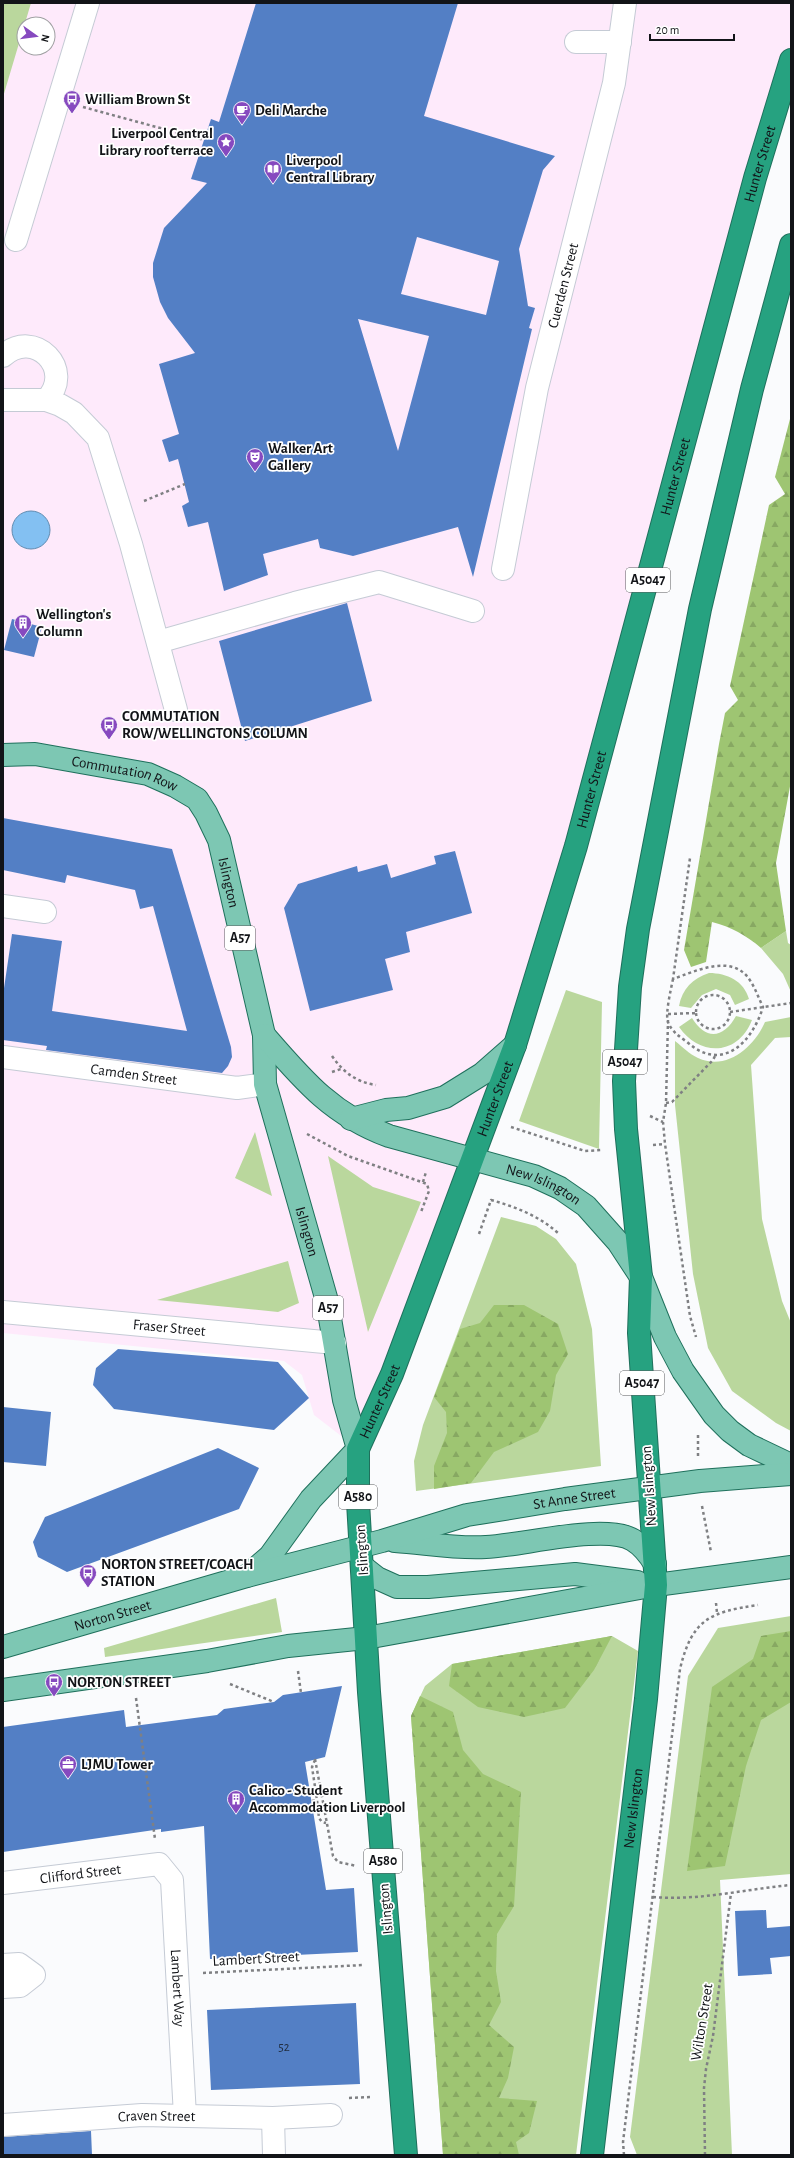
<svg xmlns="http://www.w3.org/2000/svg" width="794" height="2158" font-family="'Alegreya Sans',sans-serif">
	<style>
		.commercial { fill: #feeafb; fill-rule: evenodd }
		.green { fill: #bad79d }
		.forest { fill: url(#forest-firs) }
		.water { fill: #83c0f2; stroke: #618cb1 }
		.building { fill: #537fc5; fill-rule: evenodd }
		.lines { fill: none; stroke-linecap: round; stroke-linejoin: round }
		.minor-casing { stroke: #c5cbd5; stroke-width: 24 }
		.major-casing { stroke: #1f705c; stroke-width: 24 }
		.highway-casing { stroke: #1f705c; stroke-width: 24 }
		.path { stroke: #7f8083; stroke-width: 2.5; stroke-dasharray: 3 3; stroke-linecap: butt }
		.minor { stroke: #fff; stroke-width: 22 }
		.major { stroke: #7dc7b3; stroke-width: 22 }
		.highway { stroke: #26a280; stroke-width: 22 }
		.labels { text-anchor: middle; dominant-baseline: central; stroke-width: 3.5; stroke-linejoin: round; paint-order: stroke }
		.number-label { font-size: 13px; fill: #222f43 }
		.shield { fill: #fff; stroke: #595a5d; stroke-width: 1 }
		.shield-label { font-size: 14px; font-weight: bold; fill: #121418 }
		.poi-label { font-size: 15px; font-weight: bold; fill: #121418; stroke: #fff; text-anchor: start }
		.street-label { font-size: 15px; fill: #121418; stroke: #fff }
	</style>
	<defs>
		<pattern id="forest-firs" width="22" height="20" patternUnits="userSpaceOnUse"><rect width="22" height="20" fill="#9ec572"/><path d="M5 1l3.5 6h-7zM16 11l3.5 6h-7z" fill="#87a862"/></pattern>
	</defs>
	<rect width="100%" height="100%" fill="#fafbfd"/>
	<path class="commercial" d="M3 3H791V90L515 1045 358 1449 314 1415 302 1375 284 1361 3 1333ZM24 24H48V48H24Z"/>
	<path class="green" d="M3 3H31L3 97Z
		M786 931 788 943 791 945V992L783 974 761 948Z
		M709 973C727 973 744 981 749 999L735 1005 730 995 716 989 702 995 691 1008 679 1006C682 989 693 978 709 973Z
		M566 990 602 1002 599 1149 519 1121Z
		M736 1016 752 1020C738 1056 700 1057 679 1027L692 1018C706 1041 724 1038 736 1016Z
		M791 1017V1037L775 1038 751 1065 762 1219 782 1301 791 1323V1431L776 1423 732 1391 708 1348 693 1274 675 1105V1041C683 1047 689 1054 698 1058 727 1071 754 1047 765 1022Z
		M255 1132 272 1196 235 1178Z
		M328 1156 373 1187 421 1202 368 1332Z
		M501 1217 536 1226 556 1239 576 1264 592 1329 601 1466 416 1491 414 1461 423 1425Z
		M288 1261 299 1303 278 1312 157 1300Z
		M276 1598 282 1632 105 1657 104 1648Z
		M791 1616V1874L720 1880 732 2155H637L630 2137 688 1676 718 1628Z
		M612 1636 638 1651 576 2155H443L411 1716 425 1686 452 1664Z"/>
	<path class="forest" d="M791 415V781L776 863 786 931 761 948C746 935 731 927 712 922L706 962 691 967 684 950 719 744 725 713 738 700 730 686 769 505 785 494 775 477Z
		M494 1305H524L558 1324 568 1354 556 1375 550 1411 538 1432 494 1452 471 1483 434 1489V1466L447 1433 446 1412 434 1397 460 1329 480 1323Z
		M791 1631V1702L761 1720 746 1766 725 1866 687 1871 712 1687 753 1659 761 1636Z
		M612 1636 594 1670 565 1708 524 1717 478 1707 449 1686 452 1664Z
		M420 1696 453 1712 463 1750 483 1774 521 1792 514 1906 497 1934 496 1971 501 2002 489 2025 514 2047 508 2078 499 2098 537 2101 529 2133 516 2142 519 2155H443L411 1716Z"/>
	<path class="water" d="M12 530a19 19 0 1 1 38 0a19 19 0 1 1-38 0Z"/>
	<path class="building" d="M256 3H458L424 116 555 156 543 170 519 249 528 306 535 308 529 328 532 329 473 577 458 527 353 556 320 548 318 539 263 554 268 575 224 591 208 522 188 527 182 506 189 502 178 459 169 462 162 440 179 434 159 364 195 353 168 318 160 302 153 277V263L164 228 207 183 191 179 211 119 219 122ZM417 237 499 261 486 315 401 294ZM358 319 429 336 398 451Z
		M347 603 372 701 245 741 219 641Z
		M12 619 42 627 34 657 4 650Z
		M3 818 172 849 231 1047 232 1057 228 1066 222 1073 46 1050 47 1046 3 1040V995L12 934 62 941 52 1011 187 1031 153 906 140 909 135 890 67 875 65 883 3 870Z
		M455 851 472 913 406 932 410 952 385 959 393 990 310 1011 284 908 298 884 357 866 358 872 387 864 391 878 436 864 434 856Z
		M118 1349 278 1362 309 1398 274 1430 114 1409 93 1385 96 1368Z
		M3 1407 51 1412 46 1466 3 1462Z
		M218 1448 259 1468 239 1509 67 1572 38 1557 33 1542 45 1517Z
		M342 1686 325 1757 305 1762 326 1890 354 1888 358 1952 210 1959 204 1826 161 1832V1829L3 1852V1727L124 1710 126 1727 217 1715 224 1709 274 1702 283 1695Z
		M766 1910 767 1928 791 1926V1956L770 1958 772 1974 738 1976 735 1911Z
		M356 2003 360 2084 211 2090 207 2010Z
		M91 2131 92 2155H3V2137Z"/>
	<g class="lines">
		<g class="minor-casing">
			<g id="minor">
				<path d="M576 42H620"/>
				<path d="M16 240 88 3"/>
				<path d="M3 356C34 327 76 370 46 400"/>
				<path d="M3 400H46L60 405 74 413 98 438 131 544 176 710"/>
				<path id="s1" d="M503 569 537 388 614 83 625 3"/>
				<path d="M158 642 295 603 379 582 473 611"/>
				<path d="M3 906 45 912"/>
				<path id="s2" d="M3 1057 237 1088 265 1084"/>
				<path id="s3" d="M3 1312 335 1343"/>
				<path id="s4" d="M3 1883 159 1864 172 1880 185 2116"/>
				<path d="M3 1965 19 1964 34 1975 20 1986 3 1987"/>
				<path d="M273 2118 274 2155"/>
				<path id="s5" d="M3 2125 142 2115 273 2118 331 2115"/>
			</g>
		</g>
		<g class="major-casing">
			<g id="major">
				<path id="s6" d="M3 755 35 754 148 774 175 786 197 799 206 813 219 840 264 1035 265 1084 327 1301 344 1400 358 1449 311 1499 270 1556 247 1576"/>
				<path id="s7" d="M264 1035C303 1080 332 1115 389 1136L534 1176 560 1188 586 1206 618 1242 641 1277 665 1337 683 1371 714 1415 730 1431 749 1445 791 1465"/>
				<path d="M351 1119 386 1110 408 1108 445 1097 482 1074 515 1045"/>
				<path d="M395 1541C425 1543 456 1549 486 1547 520 1546 605 1523 633 1540 643 1546 649 1554 655 1564"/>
				<path d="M363 1567 377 1578 397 1587H428L575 1574 637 1582"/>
				<path id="s8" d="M3 1647 247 1576 382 1541 467 1515 565 1499 700 1481 791 1474"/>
				<path d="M3 1690 207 1661 288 1646 366 1638 656 1585 791 1567"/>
			</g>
		</g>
		<g class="highway-casing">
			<g id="highway">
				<path id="s9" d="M406 2155 369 1692 358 1502V1449L392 1374 515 1045 576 846 755 178 791 60"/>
				<path id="s10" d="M592 2155 646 1699 656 1585 639 1333 641 1277 626 1129 624 1081 630 987 638 929 700 609 752 389 791 245"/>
			</g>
		</g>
		<path class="path" d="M83 107 204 140
			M144 501 185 484
			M673 979C671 989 665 1014 668 1022 672 1032 679 1036 687 1042 722 1073 752 1043 763 1007 759 999 756 990 751 982 734 952 696 971 673 979L690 858
			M696 1012a17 17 0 1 1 34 0a17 17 0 1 1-34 0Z
			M730 1012 791 1003
			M668 1014 696 1013
			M668 1020 666 1103 663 1122 665 1144 690 1316 696 1337
			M332 1056C343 1072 356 1082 376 1085
			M332 1072 341 1069
			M666 1103 672 1102 713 1060 715 1056
			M650 1116 663 1122
			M511 1127 585 1151 602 1150
			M307 1134 348 1156 427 1184 429 1191 421 1212
			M653 1145 665 1144
			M423 1182 426 1172
			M479 1234 491 1200C516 1207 539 1216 558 1233
			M698 1456V1435
			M702 1506 711 1552
			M716 1603 717 1613
			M298 1671 301 1693
			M230 1684 274 1702
			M136 1698 155 1839
			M315 1759 333 1856 338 1862 357 1866
			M315 1760 312 1767 317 1800
			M312 1801 317 1800 319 1818 322 1822 326 1823
			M653 1897C699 1901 746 1889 791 1885
			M203 1973 364 1965
			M349 2098 371 2097
			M624 2155 623 2142 680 1669C692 1619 710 1612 758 1605
			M705 2155 704 2088 706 2069 713 2036 731 1893"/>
		<use href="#minor" class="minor"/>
		<use href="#major" class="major"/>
		<use href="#highway" class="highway"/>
	</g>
	<defs>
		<g id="bus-pin" transform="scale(0.9)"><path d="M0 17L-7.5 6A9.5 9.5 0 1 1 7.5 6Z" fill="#8649bf" stroke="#fff"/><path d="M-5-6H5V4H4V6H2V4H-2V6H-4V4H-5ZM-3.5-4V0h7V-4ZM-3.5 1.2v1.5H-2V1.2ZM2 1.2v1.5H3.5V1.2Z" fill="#fff"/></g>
		<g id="cafe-pin" transform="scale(0.9)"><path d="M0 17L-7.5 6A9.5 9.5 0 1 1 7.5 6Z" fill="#8649bf" stroke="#fff"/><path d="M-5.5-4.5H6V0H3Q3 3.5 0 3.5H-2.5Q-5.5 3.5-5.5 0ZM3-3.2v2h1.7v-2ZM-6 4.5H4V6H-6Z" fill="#fff"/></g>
		<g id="sight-pin" transform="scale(0.9)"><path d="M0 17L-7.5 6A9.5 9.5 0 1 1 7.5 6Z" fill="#8649bf" stroke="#fff"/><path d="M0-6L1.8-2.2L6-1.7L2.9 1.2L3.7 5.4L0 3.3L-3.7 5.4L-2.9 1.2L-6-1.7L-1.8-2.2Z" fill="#fff"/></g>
		<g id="library-pin" transform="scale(0.9)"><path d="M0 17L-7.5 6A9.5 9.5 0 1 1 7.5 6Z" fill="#8649bf" stroke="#fff"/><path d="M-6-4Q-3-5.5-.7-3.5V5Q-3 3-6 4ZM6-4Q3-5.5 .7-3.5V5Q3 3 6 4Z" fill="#fff"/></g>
		<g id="theatre-pin" transform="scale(0.9)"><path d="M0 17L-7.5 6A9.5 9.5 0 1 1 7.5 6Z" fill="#8649bf" stroke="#fff"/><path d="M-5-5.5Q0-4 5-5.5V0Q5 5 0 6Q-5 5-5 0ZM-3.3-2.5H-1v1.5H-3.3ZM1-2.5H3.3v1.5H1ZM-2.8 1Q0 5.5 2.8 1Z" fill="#fff"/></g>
		<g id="building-pin" transform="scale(0.9)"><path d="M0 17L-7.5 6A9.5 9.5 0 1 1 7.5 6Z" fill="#8649bf" stroke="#fff"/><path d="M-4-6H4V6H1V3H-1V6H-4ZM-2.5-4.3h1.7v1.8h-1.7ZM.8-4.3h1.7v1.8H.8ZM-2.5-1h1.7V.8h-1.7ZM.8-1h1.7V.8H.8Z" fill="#fff"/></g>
		<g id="office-pin" transform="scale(0.9)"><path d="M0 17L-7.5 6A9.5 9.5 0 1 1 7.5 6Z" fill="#8649bf" stroke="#fff"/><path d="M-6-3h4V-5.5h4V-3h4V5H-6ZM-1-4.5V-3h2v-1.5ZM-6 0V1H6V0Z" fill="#fff"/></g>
	</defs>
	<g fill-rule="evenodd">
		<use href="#bus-pin" x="72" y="99"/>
		<use href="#cafe-pin" x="242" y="110"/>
		<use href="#sight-pin" x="226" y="142"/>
		<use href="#library-pin" x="273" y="169"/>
		<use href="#theatre-pin" x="255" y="457"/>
		<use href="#building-pin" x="23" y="623"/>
		<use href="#bus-pin" x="109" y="725"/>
		<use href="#bus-pin" x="88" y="1573"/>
		<use href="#bus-pin" x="54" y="1682"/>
		<use href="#office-pin" x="68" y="1764"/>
		<use href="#building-pin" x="236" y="1799"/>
	</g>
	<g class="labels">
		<g class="number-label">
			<text x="284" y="2047">52</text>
		</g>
		<g class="shield">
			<rect x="626" y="568" width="44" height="24" rx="3"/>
			<rect x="225" y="926" width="30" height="24" rx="3"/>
			<rect x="603" y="1050" width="44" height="24" rx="3"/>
			<rect x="313" y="1296" width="30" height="24" rx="3"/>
			<rect x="620" y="1371" width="44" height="24" rx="3"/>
			<rect x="339" y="1485" width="38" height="24" rx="3"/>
			<rect x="364" y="1849" width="38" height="24" rx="3"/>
		</g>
		<g class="shield-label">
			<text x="648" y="580">A5047</text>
			<text x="240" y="938">A57</text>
			<text x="625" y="1062">A5047</text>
			<text x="328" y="1308">A57</text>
			<text x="642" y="1383">A5047</text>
			<text x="358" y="1497">A580</text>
			<text x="383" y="1861">A580</text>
		</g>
		<g class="poi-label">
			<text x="85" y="99">William Brown St</text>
			<text x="255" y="110">Deli Marche</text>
			<text x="213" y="133" text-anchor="end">Liverpool Central<tspan x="213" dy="17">Library roof terrace</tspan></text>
			<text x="286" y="160">Liverpool<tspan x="286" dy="17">Central Library</tspan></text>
			<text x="268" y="448">Walker Art<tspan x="268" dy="17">Gallery</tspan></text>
			<text x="36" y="614">Wellington's<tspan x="36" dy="17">Column</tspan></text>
			<text x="122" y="716">COMMUTATION<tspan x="122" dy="17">ROW/WELLINGTONS COLUMN</tspan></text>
			<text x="101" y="1564">NORTON STREET/COACH<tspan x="101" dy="17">STATION</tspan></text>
			<text x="67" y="1682">NORTON STREET</text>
			<text x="81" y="1764">LJMU Tower</text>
			<text x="249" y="1790">Calico - Student<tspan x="249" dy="17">Accommodation Liverpool</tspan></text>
		</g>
		<g class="street-label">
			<text stroke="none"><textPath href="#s9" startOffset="2056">Hunter Street</textPath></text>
			<text stroke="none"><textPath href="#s1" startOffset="290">Cuerden Street</textPath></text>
			<text stroke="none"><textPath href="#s9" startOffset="1732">Hunter Street</textPath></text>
			<text stroke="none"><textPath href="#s6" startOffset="124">Commutation Row</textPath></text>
			<text stroke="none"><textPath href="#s9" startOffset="1408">Hunter Street</textPath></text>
			<text stroke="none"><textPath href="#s6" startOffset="292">Islington</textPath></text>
			<text stroke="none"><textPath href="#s2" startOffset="132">Camden Street</textPath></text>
			<text stroke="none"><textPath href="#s9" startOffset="1084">Hunter Street</textPath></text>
			<text stroke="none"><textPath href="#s7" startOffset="325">New Islington</textPath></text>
			<text stroke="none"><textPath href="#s6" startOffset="651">Islington</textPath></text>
			<text stroke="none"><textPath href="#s3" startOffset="167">Fraser Street</textPath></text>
			<text stroke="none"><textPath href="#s9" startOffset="760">Hunter Street</textPath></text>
			<text transform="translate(649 1486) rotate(-94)">New Islington</text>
			<text stroke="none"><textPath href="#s8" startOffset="591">St Anne Street</textPath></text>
			<text transform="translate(362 1550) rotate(-94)">Islington</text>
			<text stroke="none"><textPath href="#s8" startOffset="114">Norton Street</textPath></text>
			<text stroke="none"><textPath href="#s10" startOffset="349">New Islington</textPath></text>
			<text stroke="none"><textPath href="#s4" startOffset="78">Clifford Street</textPath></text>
			<text transform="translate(386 1909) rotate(-95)">Islington</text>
			<text transform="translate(256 1959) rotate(-3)">Lambert Street</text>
			<text stroke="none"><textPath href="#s4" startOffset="286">Lambert Way</textPath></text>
			<text transform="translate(702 2022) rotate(-81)">Wilton Street</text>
			<text stroke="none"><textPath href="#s5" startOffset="154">Craven Street</textPath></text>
		</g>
	</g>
	<rect width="794" height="2158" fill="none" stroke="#121418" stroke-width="8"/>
	<g transform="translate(36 36) rotate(104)"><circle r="19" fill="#ffffff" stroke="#a0a1a3"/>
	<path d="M0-3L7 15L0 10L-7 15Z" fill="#8649bf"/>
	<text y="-6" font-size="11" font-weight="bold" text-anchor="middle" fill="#121418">N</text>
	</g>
	<path d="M650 34v6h84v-6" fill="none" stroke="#121418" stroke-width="2"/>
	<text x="656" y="34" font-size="12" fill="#121418" stroke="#ffffff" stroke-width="3" paint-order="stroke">20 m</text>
</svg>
